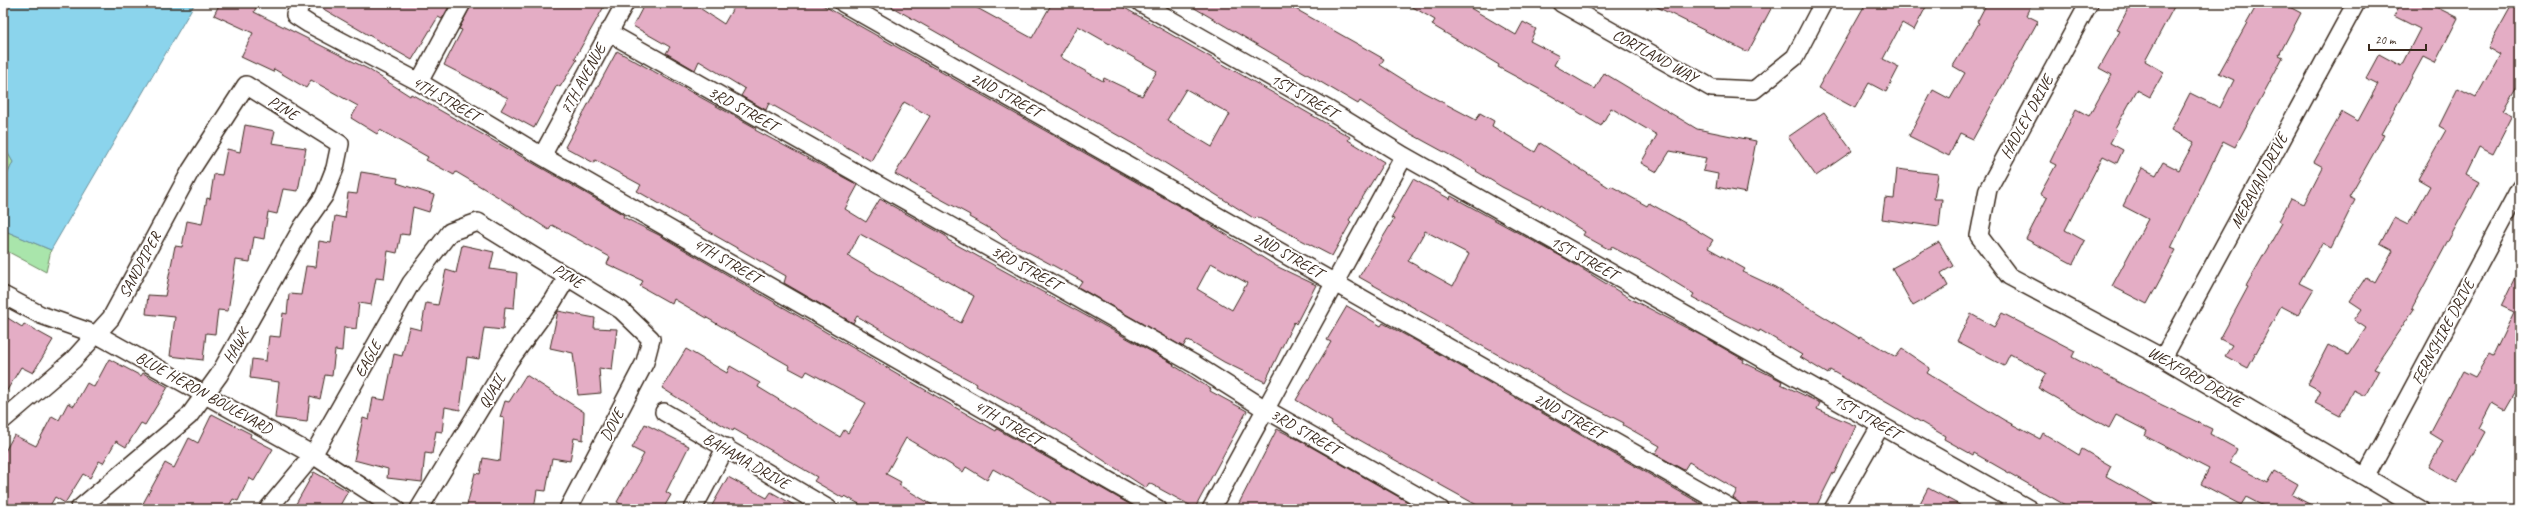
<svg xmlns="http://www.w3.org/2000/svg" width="2523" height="512" font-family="Caveat,sans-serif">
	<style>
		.green { fill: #a9e5ab; stroke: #728864 }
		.water { fill: #8bd4ec; stroke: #6b909a }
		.building { fill: #e4adc5; stroke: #3b2a1e; fill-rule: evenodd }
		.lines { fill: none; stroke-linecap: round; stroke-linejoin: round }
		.street-casing { stroke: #3b2a1e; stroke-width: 20 }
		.street { stroke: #fff; stroke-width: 17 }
		.labels { text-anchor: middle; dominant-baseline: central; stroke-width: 4; stroke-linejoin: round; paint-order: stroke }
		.street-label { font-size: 16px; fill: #3b2a1e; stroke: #fff }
	</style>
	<rect width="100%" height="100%" fill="#fff"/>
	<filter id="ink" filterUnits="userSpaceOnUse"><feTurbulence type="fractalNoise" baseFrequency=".025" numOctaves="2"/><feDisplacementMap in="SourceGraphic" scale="8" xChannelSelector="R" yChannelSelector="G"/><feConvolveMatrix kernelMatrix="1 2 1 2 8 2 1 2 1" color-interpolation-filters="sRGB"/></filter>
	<g filter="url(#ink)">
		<path class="green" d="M3 145 13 162 3 184Z
			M3 230 51 250 46 272 3 249Z"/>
		<path class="water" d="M3 3H195L51 250 3 230V184L13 162 3 145Z"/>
		<path class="building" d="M220 3H258L254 12 368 69 410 96 411 94 489 138 624 215 623 217 659 235 996 431 997 429 1138 509H1047L1051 502 993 469 987 480 966 467 963 472 906 438 886 474 901 482 899 485 939 509H868L845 496 843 498 814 481 817 477 734 429 733 431 703 414 662 388 686 349 727 373 730 366 760 383 758 387 840 437 844 430 848 433 866 403 807 371 804 376 789 368 790 366 674 299 672 304 640 286 643 281 607 264 610 257 552 225 549 230 500 198 456 172 454 175 426 160 428 157 380 130 377 134 351 118 358 106 311 80 306 88 274 69 273 72 241 57 253 33 214 15Z
			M313 3H451L442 19 438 17 412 60Z
			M472 3H606L575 58 577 60 560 87 557 85 534 128 501 110 508 98 444 65 462 30 459 29Z
			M645 3H692L724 24 736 3H819L1200 218 1276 266 1316 285 1296 324 1294 322 1265 382 1224 362 1187 340 1183 347 1078 287 1082 281 1002 238 996 232 969 217 970 215 895 174 930 116 904 102 871 161 774 106 769 103 766 110 741 96 745 89 699 61 695 70 666 53 670 47 633 26ZM1211 263 1247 283 1232 310 1197 289Z
			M885 3H968L1032 38 1052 3H1116L1350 137 1348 140 1384 162 1349 220 1351 222 1332 256 1257 217 1255 219 1149 153ZM1078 26 1157 71 1142 96 1104 78 1103 81 1060 57ZM1186 89 1230 114 1212 147 1167 120Z
			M1186 3H1285L1384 59 1380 65 1423 92 1476 120 1480 113 1494 121 1492 126 1535 152 1540 143 1610 188 1611 186 1647 206 1649 203 1685 223 1713 240 1708 248 1745 269 1743 272 1775 287 1859 338 1860 336 1896 357 1902 349 1930 368 1927 373 2004 420 2040 439 2043 433 2079 455 2082 449 2111 466 2106 476 2165 509H2072L1974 453 1973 455 1944 439 1945 436 1830 370 1828 374 1800 357 1802 355 1760 330 1759 332 1733 319 1692 297 1694 294 1650 267 1612 247 1610 250 1583 235 1585 232 1541 204 1540 206 1502 187 1476 171 1477 170 1402 129 1360 101 1358 104Z
			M1406 3H1462L1516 35 1523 22 1536 29 1530 41 1559 56 1554 65 1595 89 1604 73 1697 129 1756 141 1746 193 1716 187 1718 174 1703 171 1706 158 1670 151 1657 172 1641 163 1657 135 1611 108 1601 126 1552 96 1498 67 1499 65 1432 25 1435 20Z
			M1649 3H1774L1748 52Z
			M1866 3H1928L1914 30 1902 23 1883 59 1899 67 1886 92 1869 83 1855 108 1818 88Z
			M1987 3H2032L2026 15 2038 21 1973 139 1960 133 1949 156 1909 136 1933 90 1950 99 1965 73 1953 66 1979 23 1977 22Z
			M2131 3H2176L2145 61 2164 72 2150 97 2137 90 2115 129 2117 130 2110 143 2123 150 2117 163 2103 156 2065 230 2085 241 2073 264 2026 239 2047 198 2040 194 2056 165 2050 162 2076 109 2089 116 2112 75 2099 68 2120 31 2117 30Z
			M2258 3H2282L2301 13 2279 55 2283 57 2235 147 2223 141 2171 248 2176 250 2147 304 2112 286 2148 219 2123 206 2142 168 2156 175 2163 162 2179 170 2194 142 2171 130 2190 93 2220 108 2234 80 2219 73Z
			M2401 3H2428L2458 18 2435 63 2423 57 2381 134 2384 135 2349 197 2355 200 2331 248 2322 243 2299 283 2313 290 2298 315 2281 306 2248 368 2225 356 2232 345 2220 339 2248 287 2246 286 2282 223 2279 221 2291 198 2304 204 2323 167 2314 162 2342 112 2358 121 2378 84 2366 78 2379 54 2401 66 2420 29 2394 16Z
			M2513 3H2520V81L2503 110 2513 115 2493 154 2479 147 2466 174 2480 182 2412 308 2414 309 2374 368 2379 370 2365 396 2353 390 2340 416 2315 403 2321 391 2308 384 2328 345 2348 355 2366 328 2354 320 2362 309 2350 301 2366 277 2375 283 2393 251 2380 244 2394 218 2408 225 2430 186 2418 179 2446 130 2439 126 2458 88 2476 97 2500 55 2488 48Z
			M617 51 756 128 755 130 858 185 845 209 866 222 880 199 946 236 948 240 1174 364 1173 365 1211 389 1210 391 1247 411 1195 508 1149 483 1146 488 1057 430 976 386 977 384 930 359 857 316 853 323 784 283 786 276 637 191 641 185 595 160 594 163 565 147ZM860 234 974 296 961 323 848 256Z
			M1824 112 1852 151 1816 176 1788 137Z
			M245 125 275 131 272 143 306 148 298 191 283 189 277 214 268 212 264 239 254 237 250 262 236 260 228 311 218 310 215 334 206 333 203 360 170 356 175 317 146 314 148 295 165 296 175 246 182 247 187 221 202 224 207 198 210 199 214 174 222 175 227 149 240 152Z
			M1897 169 1938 174 1934 199H1942L1939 227 1882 219 1885 198 1894 199Z
			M361 172 398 178 397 183 434 195 429 212 413 207 409 235 401 234 397 253 388 251 384 279 376 278 371 305 359 303 356 329 344 327 342 351 335 350 332 376 325 375 320 399 310 396 307 422 275 418 279 382 250 378 252 359 266 361 269 336 280 337 283 313 287 314 289 294 301 295 306 266 316 267 319 241 331 243 335 216 345 218 348 193 357 194Z
			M1413 179 1450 199 1451 196 1566 259 1631 299 1704 337 1744 360 1743 362 1782 381 1781 384 1820 403 1817 409 1856 426 1834 474 1833 473 1815 509H1742L1740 504 1733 498 1737 490 1689 462 1684 470 1655 454 1660 446 1623 425 1624 423 1577 399 1359 277 1394 219 1391 218ZM1425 231 1469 254 1453 286 1408 261Z
			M1939 242 1953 266 1941 273 1948 286 1913 306 1892 268Z
			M462 245 494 252 490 269 517 273 514 308 505 307 503 330 484 328 479 359 467 357 460 410 445 407 442 432 436 431 432 454 425 453 422 482 387 478 388 469 354 460 363 418 369 420 373 398 385 400 394 354 402 356 409 327 421 330 426 303 438 305 446 270 456 273Z
			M2520 267V382L2504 410 2492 403 2479 428 2485 432 2457 483 2429 467 2443 441 2430 433 2463 371 2475 377 2489 354 2493 356 2514 312 2501 306Z
			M1347 306 1381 326 1383 323 1418 342 1710 509H1484L1397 461 1331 424 1332 422 1296 400 1331 342 1327 340Z
			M558 311 595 318 594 328 617 329 612 370 599 368 601 393 578 395 573 353 550 348Z
			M2002 313 2075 351 2072 357 2160 404 2212 429 2210 434 2237 449 2230 463 2268 483 2275 471 2298 484 2292 495 2319 509H2269L2246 497 2241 505 2201 484 2209 469 2145 436 2147 431 2116 415 2109 428 2038 388 2046 373 2010 354 2004 366 1957 341 1971 314 1994 327Z
			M3 315 22 327 24 324 53 340 33 373 21 367 3 397Z
			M109 359 141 376 143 373 168 387 145 425 141 423 126 447 116 441 103 463 99 461 90 478 83 474 65 503 55 497 48 509H3V455L14 435 36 446 52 416 59 420 68 403 74 406 87 383 94 387Z
			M526 375 584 412 583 440 574 438 570 461 552 458 546 491 537 490 534 509H466L475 473 480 474 483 458 500 461 504 418 500 417 505 401 509 402Z
			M212 414 251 434 250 437 273 449 254 481 249 478 238 501 233 499 227 509H140L165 463 174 468 189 438 198 443Z
			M645 424 689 446 666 492 671 495 663 509H629L617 502 644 454 632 448Z
			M1277 429 1299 440 1420 509H1236Z
			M314 472 348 491 338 509H293Z
			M728 477 767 498 771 492 801 509H710Z
			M1928 488 1967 509H1917Z"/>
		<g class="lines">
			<g class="street-casing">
				<path id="street" d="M302 3 295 15 309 24 419 82 542 156 1158 509
					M843 3 1732 509
					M1141 3 1329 110 1404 156 2029 509
					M1561 3 1712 88 1754 90 1795 57 1823 3
					M2089 3 1988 189 1979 236 2009 276 2163 358 2420 509
					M608 32 1194 364 1265 409 1440 509
					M419 82 462 3
					M542 156 625 3
					M3 295 41 315 98 335 313 455 396 509
					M2163 358 2356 3
					M664 412 829 509
					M3 420 73 360 111 318 191 170 246 85 340 144 335 168 324 196 303 226 219 375 189 416 79 509
					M2366 476 2520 188
					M268 509 313 455 411 283 450 232 478 222 621 310 651 339 645 362 568 509
					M419 509 509 361 553 301 568 276
					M693 509 726 447
					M1211 509 1404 156
					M1833 509 1881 425"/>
			</g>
			<use href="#street" class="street"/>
		</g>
	</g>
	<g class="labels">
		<g class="street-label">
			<text transform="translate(1655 56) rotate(29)">CORTLAND WAY</text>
			<text transform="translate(583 79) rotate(-61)">7TH AVENUE</text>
			<text transform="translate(1006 95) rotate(29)">2ND STREET</text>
			<text transform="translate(1304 96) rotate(30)">1ST STREET</text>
			<text transform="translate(446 99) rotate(30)">4TH STREET</text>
			<text transform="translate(283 108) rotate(32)">PINE</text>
			<text transform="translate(743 109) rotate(29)">3RD STREET</text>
			<text transform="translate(2027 117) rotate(-61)">HADLEY DRIVE</text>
			<text transform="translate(2259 181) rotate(-62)">MERAVAN DRIVE</text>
			<text transform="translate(1288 255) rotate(30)">2ND STREET</text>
			<text transform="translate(1584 258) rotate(29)">1ST STREET</text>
			<text transform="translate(727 261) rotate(30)">4TH STREET</text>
			<text transform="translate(140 265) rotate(-62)">SANDPIPER</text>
			<text transform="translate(1026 268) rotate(29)">3RD STREET</text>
			<text transform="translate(568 276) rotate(32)">PINE</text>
			<text transform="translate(2443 332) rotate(-62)">FERNSHIRE DRIVE</text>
			<text transform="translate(236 346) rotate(-61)">HAWK</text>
			<text transform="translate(368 359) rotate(-61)">EAGLE</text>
			<text transform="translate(2195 377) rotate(30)">WEXFORD DRIVE</text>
			<text transform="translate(492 391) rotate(-60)">QUAIL</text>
			<text transform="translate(204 393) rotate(29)">BLUE HERON BOULEVARD</text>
			<text transform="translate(1569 416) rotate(30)">2ND STREET</text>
			<text transform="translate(1867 417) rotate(30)">1ST STREET</text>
			<text transform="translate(1008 423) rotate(30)">4TH STREET</text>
			<text transform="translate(612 425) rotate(-62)">DOVE</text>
			<text transform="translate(1305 432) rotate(30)">3RD STREET</text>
			<text transform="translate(746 461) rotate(30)">BAHAMA DRIVE</text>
		</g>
	</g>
	<rect width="2523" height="512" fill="none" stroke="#fff" stroke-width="16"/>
	<rect x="8" y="8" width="2507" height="496" fill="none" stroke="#3b2a1e" stroke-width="1.5" filter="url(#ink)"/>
	<path d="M2369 44v6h57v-6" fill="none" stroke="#3b2a1e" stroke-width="2"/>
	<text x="2375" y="44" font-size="12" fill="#3b2a1e" stroke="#ffffff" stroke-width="3" paint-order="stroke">20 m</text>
</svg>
